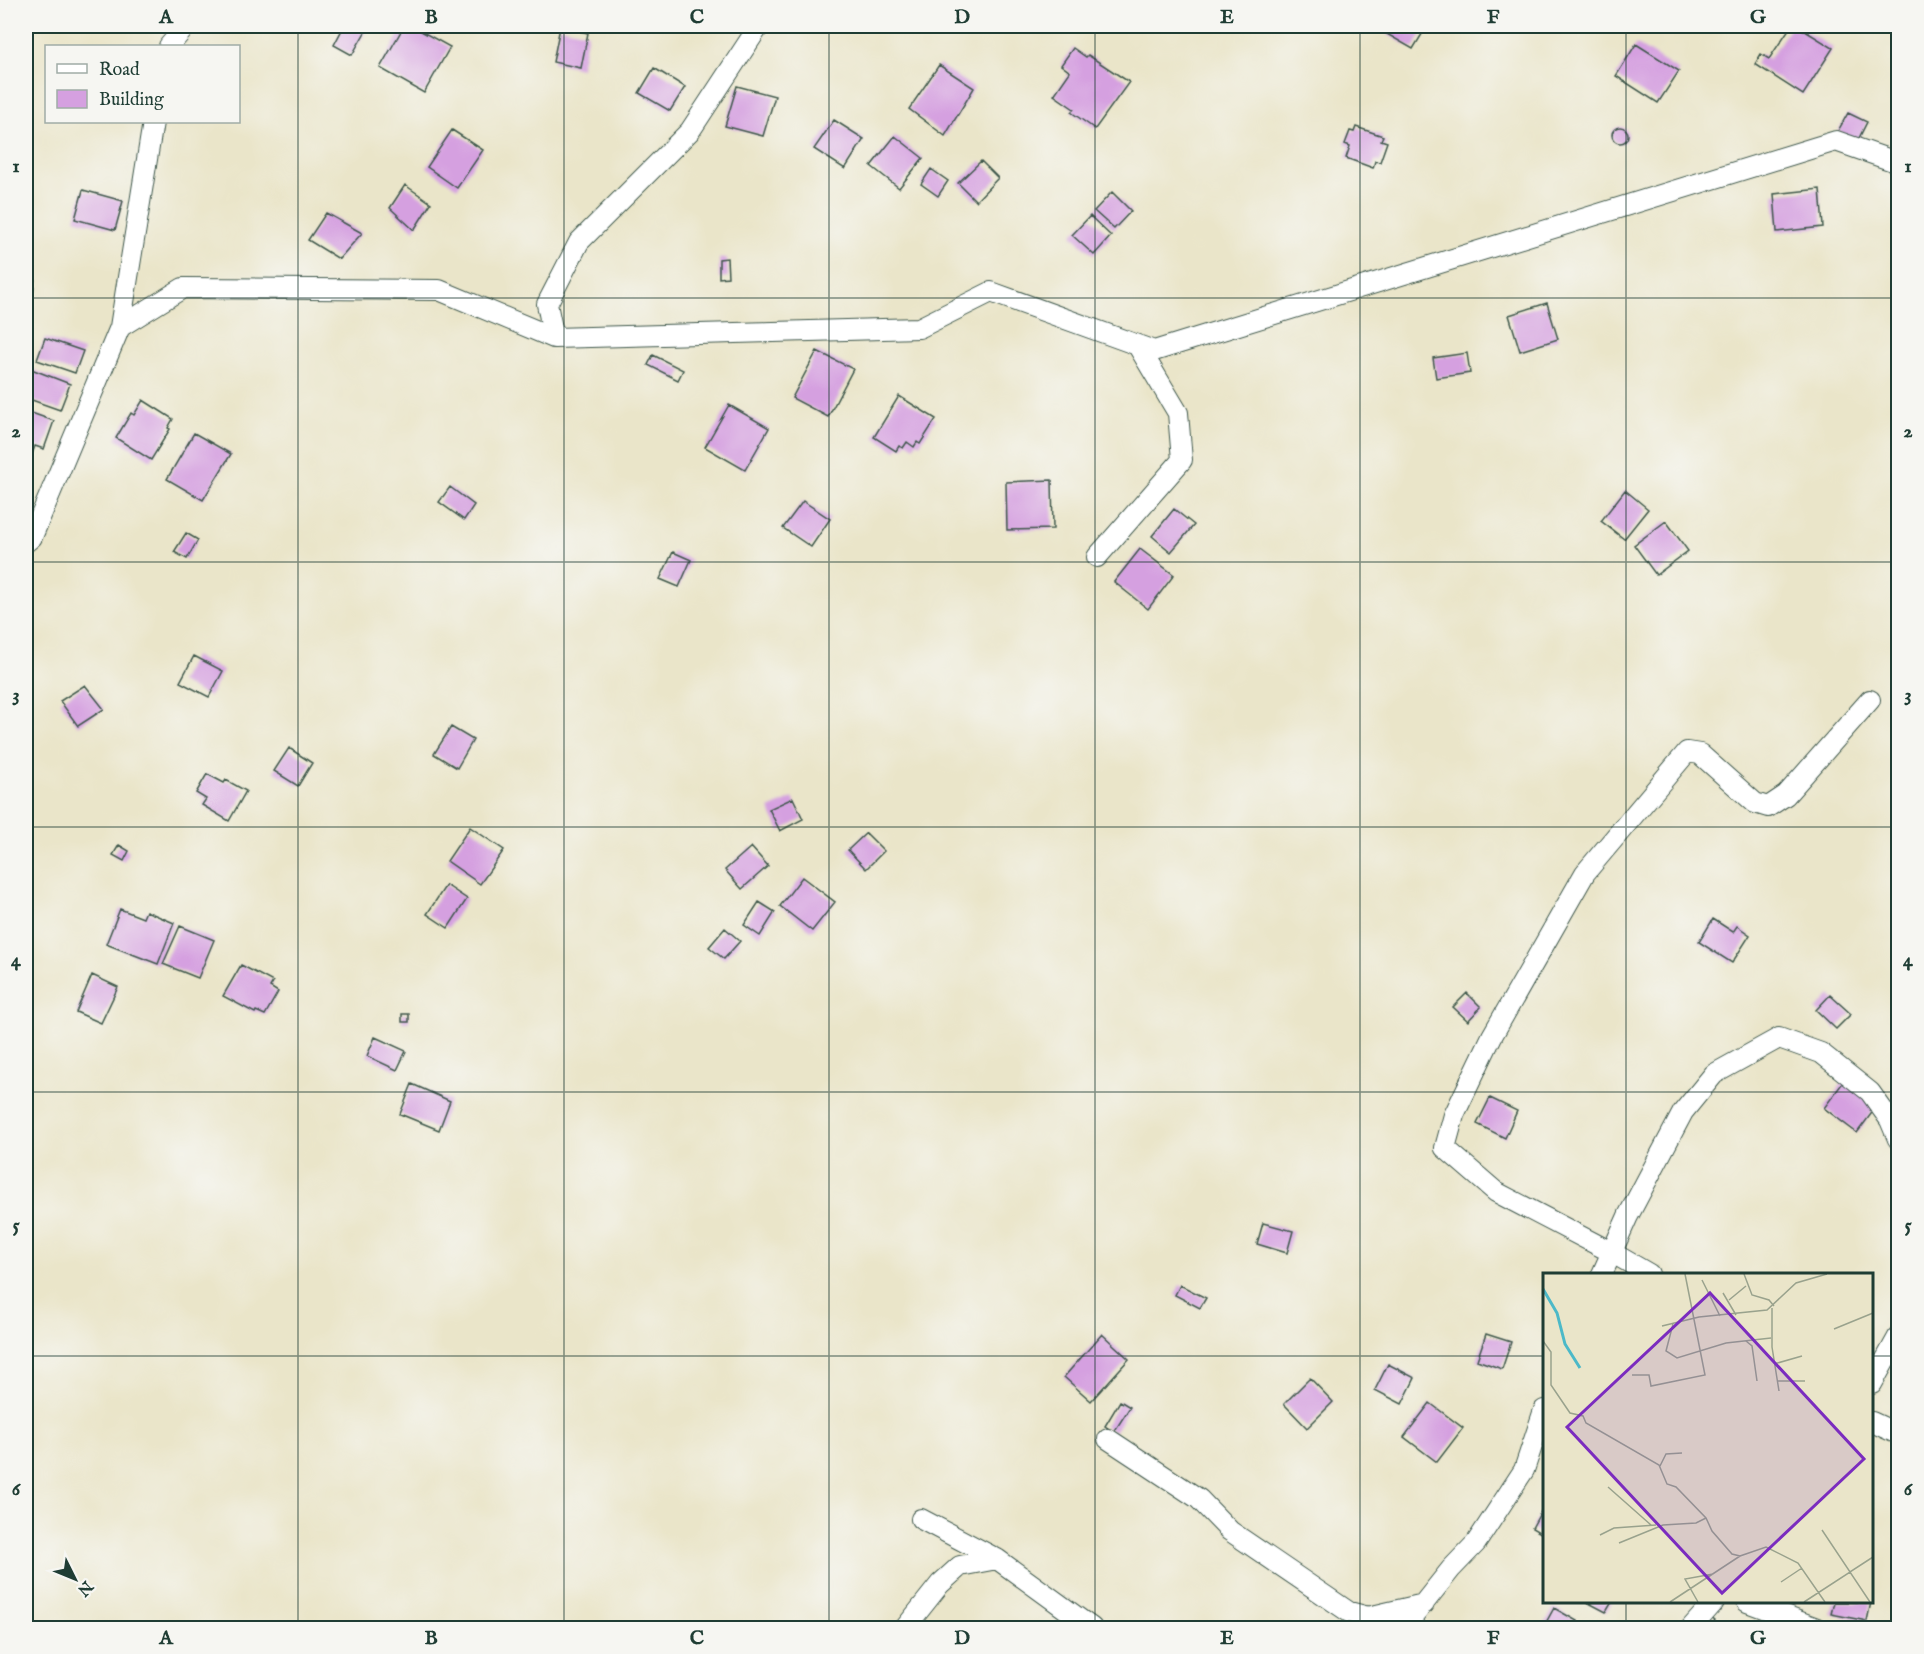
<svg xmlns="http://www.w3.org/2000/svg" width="1924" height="1654" font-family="'IM FELL English',serif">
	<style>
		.building { fill: #d5a0e0 }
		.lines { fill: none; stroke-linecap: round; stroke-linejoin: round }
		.minor-casing { stroke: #3d564a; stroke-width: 22 }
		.minor { stroke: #fff; stroke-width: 20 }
		.grid { fill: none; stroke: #1f3d34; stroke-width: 1.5; stroke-opacity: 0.55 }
		.inset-river { fill: none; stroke: #4cb9c8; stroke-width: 3 }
		.inset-road { fill: none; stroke: #99a28d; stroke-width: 1.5 }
		.view { fill: #7b2cbf; fill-opacity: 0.15; stroke: #7b2cbf; stroke-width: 3 }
		.inset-edge { fill: none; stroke: #1f3d34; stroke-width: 3 }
		.neatline { fill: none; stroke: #1f3d34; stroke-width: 2 }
		.grid-label { font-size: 20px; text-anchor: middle; font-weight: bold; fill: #1f3d34 }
	</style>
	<rect width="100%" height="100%" fill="#f6f6f2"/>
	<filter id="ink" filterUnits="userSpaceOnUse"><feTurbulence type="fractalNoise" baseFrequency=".0167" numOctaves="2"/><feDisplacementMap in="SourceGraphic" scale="12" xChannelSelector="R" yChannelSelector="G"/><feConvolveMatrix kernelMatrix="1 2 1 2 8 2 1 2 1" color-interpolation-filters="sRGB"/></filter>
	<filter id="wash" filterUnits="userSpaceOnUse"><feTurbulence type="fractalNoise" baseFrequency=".008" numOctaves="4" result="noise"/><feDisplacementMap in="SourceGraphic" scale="24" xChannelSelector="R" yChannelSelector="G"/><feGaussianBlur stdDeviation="1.35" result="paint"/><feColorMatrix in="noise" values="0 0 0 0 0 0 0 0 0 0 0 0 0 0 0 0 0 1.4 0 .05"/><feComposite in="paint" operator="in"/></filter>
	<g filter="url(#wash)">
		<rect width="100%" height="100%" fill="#eae5c9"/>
		<g id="blocks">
			<path class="building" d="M344 26 368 27 352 55 334 45Z
				M404 26H412L450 47 424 93 380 68Z
				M1373 26H1427L1413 49Z
				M1791 26H1797L1833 48 1803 95 1755 64 1761 54 1769 59Z
				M560 27 588 33 581 68 553 62Z
				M1636 44 1679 71 1658 103 1616 76Z
				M1073 48 1086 57 1088 55 1129 82 1095 129 1071 112 1074 109 1054 95 1070 72 1061 65Z
				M939 65 974 88 945 136 909 109Z
				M654 68 685 87 670 111 639 93Z
				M737 86 775 96 763 136 725 126Z
				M1848 113 1867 122 1857 142 1838 131Z
				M834 120 864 139 845 169 814 149Z
				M1356 127 1383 136 1381 140 1387 142 1380 162 1375 161 1373 168 1346 158 1350 146 1345 144 1350 131 1354 132Z
				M1612 135a8 8 0 1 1 16 0a8 8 0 1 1-16 0Z
				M452 130 483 150 457 188 427 167Z
				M895 136 923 158 899 188 871 166Z
				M981 161 998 178 976 201 958 183Z
				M931 169 948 181 938 196 921 184Z
				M405 185 431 203 414 230 390 208Z
				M1820 189 1823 227 1777 232 1774 194Z
				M83 190 123 201 115 230 75 219Z
				M1112 192 1131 211 1114 229 1094 211Z
				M326 213 362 233 339 259 308 240Z
				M1090 216 1111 236 1094 255 1072 235Z
				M727 258 728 277 719 278V259Z
				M26 274 35 275 32 306 26 305Z
				M1547 303 1558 339 1520 351 1509 315Z
				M45 338 83 351 75 373 37 360Z
				M817 351 853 369 828 417 792 398Z
				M1467 353 1470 373 1436 378 1433 358Z
				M653 355 683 370 678 380 648 365Z
				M26 367 70 384 60 410 26 398Z
				M899 396 936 419 920 444 917 442 914 447 907 442 903 448 899 446 896 451 874 437Z
				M143 400 173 419 168 428 170 429 151 460 116 438 131 413 134 415Z
				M729 405 769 428 745 470 705 447Z
				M26 411 54 421 44 449 35 446 31 457 26 455Z
				M194 433 231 454 203 500 167 479Z
				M1052 480 1053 529 1007 530 1006 482Z
				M450 487 474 505 464 520 439 502Z
				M1625 490 1648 509 1624 539 1601 521Z
				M803 501 830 519 811 547 783 528Z
				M1174 509 1194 525 1171 552 1152 536Z
				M1666 521 1688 551 1656 575 1634 545Z
				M186 533 198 540 187 559 174 552Z
				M1140 549 1174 575 1148 609 1114 582Z
				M673 552 691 560 679 587 660 579Z
				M194 656 223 671 209 697 180 682Z
				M85 685 104 709 78 726 60 701Z
				M451 727 473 740 457 768 434 754Z
				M289 748 312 763 298 786 274 771Z
				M207 774 224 783 226 780 246 791 229 821 202 805 206 799 196 793Z
				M793 798 803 819 780 831 769 809Z
				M470 827 504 850 480 884 447 861Z
				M866 833 884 851 866 869 848 850Z
				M119 845 129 851 124 861 113 855Z
				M751 847 768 866 742 889 725 870Z
				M802 877 835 902 812 931 780 906Z
				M446 885 467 899 448 928 427 914Z
				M759 902 775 912 760 936 744 925Z
				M120 909 143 918 146 911 174 923 158 964 106 944Z
				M1713 919 1733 932 1737 926 1750 935 1732 963 1699 942Z
				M180 926 214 940 198 978 163 964Z
				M725 928 740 941 724 959 709 947Z
				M241 965 273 982 270 987 278 992 265 1015 256 1011 255 1013 223 996Z
				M92 975 118 987 101 1023 76 1012Z
				M1467 993 1481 1007 1468 1021 1453 1007Z
				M1830 995 1851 1014 1836 1029 1816 1010Z
				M402 1014H409V1022H402Z
				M375 1037 406 1051 397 1070 367 1056Z
				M1844 1081 1877 1106 1857 1133 1824 1108Z
				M412 1084 450 1101 439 1130 400 1114Z
				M1490 1098 1517 1111 1505 1138 1477 1124Z
				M1263 1223 1293 1231 1287 1253 1257 1244Z
				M1180 1285 1206 1298 1200 1308 1175 1295Z
				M1102 1334 1129 1359 1091 1401 1064 1377Z
				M1486 1334 1511 1342 1502 1369 1477 1360Z
				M1388 1364 1415 1378 1402 1404 1375 1390Z
				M1310 1378 1333 1402 1307 1428 1284 1404Z
				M1120 1401 1130 1407 1114 1432 1105 1426Z
				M1430 1403 1463 1428 1437 1462 1404 1437Z
				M1544 1506V1535L1532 1528Z
				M1587 1602H1612L1606 1612Z
				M1834 1602H1871L1867 1621 1831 1614Z
				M1554 1608 1577 1621 1573 1628H1543Z
				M1709 1616 1715 1621 1709 1628H1699Z
				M1752 1624 1764 1628H1750Z"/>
		</g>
	</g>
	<g filter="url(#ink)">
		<use href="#blocks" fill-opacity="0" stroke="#3d564a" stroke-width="1.5"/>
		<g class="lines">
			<g class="minor-casing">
				<path id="minor" d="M169 46 186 26
					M120 327 183 288 439 290 554 338 919 328 991 292 1154 351 1836 141 1896 162 1898 161
					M554 338 547 304 579 242 690 131 759 26
					M26 542 32 537 120 327 153 122
					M1097 557 1182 460 1178 413 1138 346
					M1602 1274 1628 1216 1683 1112 1714 1074 1779 1038 1821 1053 1870 1092 1890 1120 1898 1139
					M1649 1274 1611 1252 1496 1192 1445 1148 1454 1115 1492 1036 1585 873 1687 752 1700 754 1755 803 1768 807 1786 795 1870 700
					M1872 1384 1898 1337
					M1872 1422 1898 1434
					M1108 1439 1199 1499 1230 1531 1349 1612 1368 1617 1424 1604
					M921 1519 997 1559 1092 1628
					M1747 1602 1817 1628
					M905 1628 940 1584 960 1566 997 1559
					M1404 1628 1451 1569 1476 1543 1524 1470 1544 1410
					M1691 1628 1714 1602"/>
			</g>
			<use href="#minor" class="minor"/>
		</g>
	</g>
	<path class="grid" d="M298 26V1628M564 26V1628M829 26V1628M1095 26V1628M1360 26V1628M1626 26V1274M26 298H1898M26 562H1898M26 827H1898M26 1092H1898M26 1356H1544M1872 1356H1898M1626 1602V1628"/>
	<g transform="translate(1543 1273)">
		<rect width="330" height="330" fill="#eae5c9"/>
		<path class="inset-river" d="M0 16 14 40 22 71 37 95"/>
		<path class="inset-road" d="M201 1 209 22 226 27 231 33M159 7 177 43M180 20 193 42M186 27 203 13M229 35V74L236 118M130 51 123 78 134 85 183 70 228 65M119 53 156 44 224 37 253 10 284 1M291 56 330 40M0 68 8 79V112L27 140 40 143 43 150 116 192 124 211 133 214 163 245 169 258 189 281 197 283M203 68 209 73 214 108M231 91 259 83M89 102H106L108 113 162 102 142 1M234 108H262M117 193 123 181 139 180M65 214 108 252M279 257 307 299 330 284M57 262 71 255 113 252M76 270 120 252 153 250 163 245M238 309 259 295M127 329 197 283 223 274 255 290 282 329M155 329 142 306 170 301M261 329 307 299 327 329"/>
		<path class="view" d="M167 20 321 186 179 320 24 154Z"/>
		<rect width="330" height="330" class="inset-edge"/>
	</g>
	<rect width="1924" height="1654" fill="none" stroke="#f6f6f2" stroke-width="66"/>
	<rect x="45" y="45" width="195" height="78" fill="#f6f6f2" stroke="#a0aca6" stroke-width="1.5"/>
	<rect x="57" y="64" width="30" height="9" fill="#ffffff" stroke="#a0aca6" stroke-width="1.5"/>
	<text x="99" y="75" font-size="18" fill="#1f3d34">Road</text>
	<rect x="57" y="90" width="30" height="18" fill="#d5a0e0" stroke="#a0aca6" stroke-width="1.5"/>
	<text x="99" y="105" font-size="18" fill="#1f3d34">Building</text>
	<g transform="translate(75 1579) rotate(133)" stroke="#f6f6f2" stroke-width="4.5" paint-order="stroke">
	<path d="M0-4.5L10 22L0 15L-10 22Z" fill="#1f3d34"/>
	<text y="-9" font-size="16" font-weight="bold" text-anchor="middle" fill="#1f3d34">N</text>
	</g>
	<rect x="33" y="33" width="1858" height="1588" class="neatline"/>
	<g class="grid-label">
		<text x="166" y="23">A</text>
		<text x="431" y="23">B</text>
		<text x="697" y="23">C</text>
		<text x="962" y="23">D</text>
		<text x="1227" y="23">E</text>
		<text x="1493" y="23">F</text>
		<text x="1758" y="23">G</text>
		<text x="16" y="172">1</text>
		<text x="1908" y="172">1</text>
		<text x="16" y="437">2</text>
		<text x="1908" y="437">2</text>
		<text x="16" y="701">3</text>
		<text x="1908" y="701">3</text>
		<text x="16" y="966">4</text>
		<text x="1908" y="966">4</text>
		<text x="16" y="1231">5</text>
		<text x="1908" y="1231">5</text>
		<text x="16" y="1495">6</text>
		<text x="1908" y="1495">6</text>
		<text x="166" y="1644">A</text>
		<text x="431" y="1644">B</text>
		<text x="697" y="1644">C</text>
		<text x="962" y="1644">D</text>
		<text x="1227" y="1644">E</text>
		<text x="1493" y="1644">F</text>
		<text x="1758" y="1644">G</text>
	</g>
</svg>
